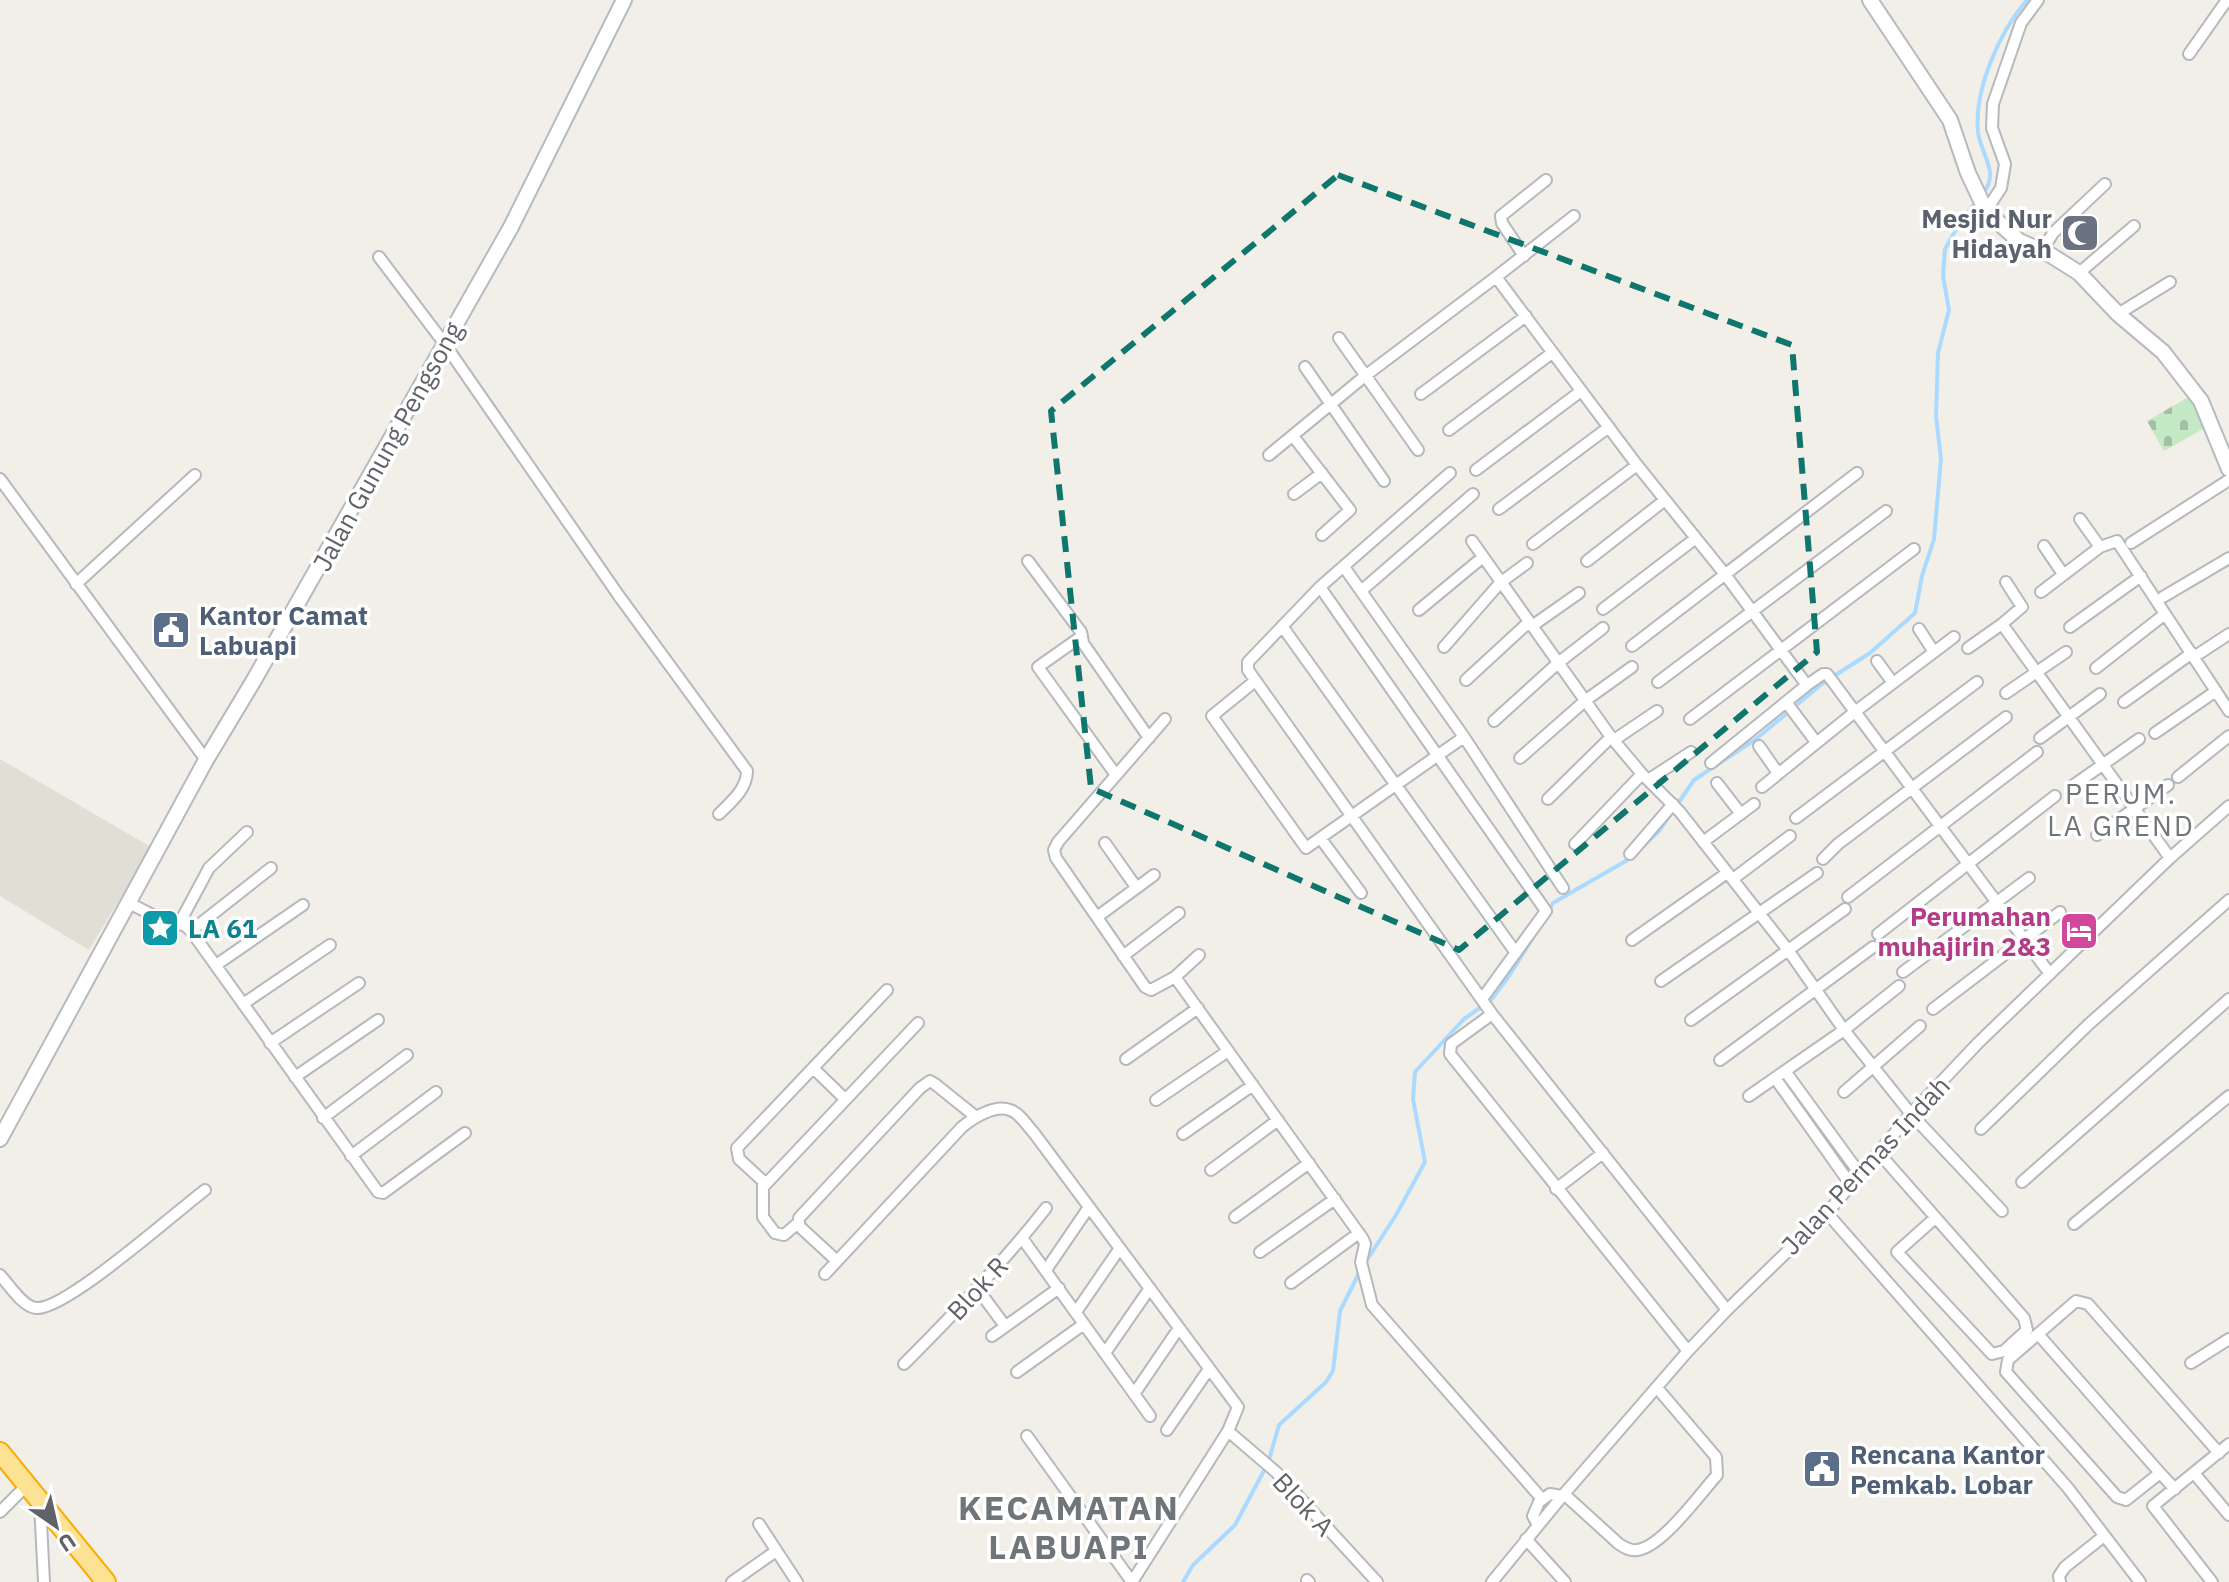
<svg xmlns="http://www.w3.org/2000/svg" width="2229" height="1582" font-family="'IBM Plex Sans',sans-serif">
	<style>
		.education { fill: #e1ded6 }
		.cemetery { fill: url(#cemetery-stones) }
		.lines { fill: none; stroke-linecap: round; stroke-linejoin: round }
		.stream { stroke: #aadaff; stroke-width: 4 }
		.street-casing { stroke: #b5b8bc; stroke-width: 14 }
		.secondary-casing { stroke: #b6babf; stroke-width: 18 }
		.highway-casing { stroke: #f9ab00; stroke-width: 22 }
		.street { stroke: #fff; stroke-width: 10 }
		.secondary { stroke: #fff; stroke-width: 14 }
		.highway { stroke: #fde293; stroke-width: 18 }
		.marked { fill: none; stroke: #0f766e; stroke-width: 6; stroke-dasharray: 16 10; stroke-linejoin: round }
		.labels { text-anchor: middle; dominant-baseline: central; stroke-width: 7; stroke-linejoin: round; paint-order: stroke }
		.worship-label { font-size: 26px; font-weight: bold; fill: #5b616d; stroke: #fff; text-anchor: end }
		.street-label { font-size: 26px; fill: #5f6368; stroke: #fff }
		.service-label { font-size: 26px; font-weight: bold; fill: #4e5e75; stroke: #fff; text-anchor: start }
		.hotel-label { font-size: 26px; font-weight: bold; fill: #b23c85; stroke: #fff; text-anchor: end }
		.culture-label { font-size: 26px; font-weight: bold; fill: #0d838f; stroke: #fff; text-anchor: start }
		.neighbourhood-label { font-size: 28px; letter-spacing: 2px; fill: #70757a; stroke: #fff }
		.district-label { font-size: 34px; font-weight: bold; letter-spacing: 2px; fill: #70757a; stroke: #fff }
	</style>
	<defs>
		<pattern id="cemetery-stones" width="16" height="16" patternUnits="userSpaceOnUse" patternTransform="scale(2)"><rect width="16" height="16" fill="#c5e8c5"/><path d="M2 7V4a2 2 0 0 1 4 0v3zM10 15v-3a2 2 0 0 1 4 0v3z" fill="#a3c0a4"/></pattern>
	</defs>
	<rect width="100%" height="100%" fill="#f1efe8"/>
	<path class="education" d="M0 759 151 847 89 950 0 896Z"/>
	<path class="cemetery" d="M2192 395 2210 425 2164 451 2147 421Z"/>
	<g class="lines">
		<path class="stream" d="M1982 195C2001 172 1981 156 1978 132 1974 89 2000 31 2027 0
			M1640 849 1659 831 1694 780 1756 739 1823 683 1870 653 1915 613 1922 576 1934 539 1941 459 1936 416 1938 353 1949 310 1943 276 1945 249 1962 219 1976 202
			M1548 911 1553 903 1631 858
			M1365 1263 1396 1215 1425 1162 1413 1099 1415 1072 1464 1019 1491 1000 1509 976 1532 939
			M1183 1582 1193 1565 1235 1525 1268 1463 1279 1425 1326 1382 1333 1371 1340 1311 1360 1271"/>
		<g class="street-casing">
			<path id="street" d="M2189 54 2227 0
				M1986 211 2001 188 2005 164 1992 128 1993 104 2021 23 2038 0
				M2042 251 2053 233 2105 184
				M1524 256 1502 223 1501 216 1546 180
				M379 257 444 343 619 596 747 771C747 789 731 802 719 814
				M2079 273 2134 226
				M1496 277 1574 216
				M2118 314 2170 282
				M1339 338 1418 450
				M1305 367 1384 481
				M1421 394 1526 316
				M1449 430 1552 353
				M1293 436 1350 510 1322 535
				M1269 455 1365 376 1496 277 1637 465 1724 573 1803 680 1807 685 1823 674H1827L2050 974
				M1476 470 1581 391
				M1450 473 1320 587 1248 662V670L1492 1014 1727 1310
				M0 479 206 760
				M1294 494 1322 473
				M1499 509 1609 427
				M2080 519 2100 547
				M1472 541 1611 737 1642 774 1680 812 1788 950 1844 1030 1911 1114 2002 1211
				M2131 543 2229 480
				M1533 544 1637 465
				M2044 546 2063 574
				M1028 561 1081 632 1083 643 1149 738
				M1587 561 1665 500
				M1344 567 1464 737
				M76 584 195 475
				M1320 587 1546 911 1482 999
				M1361 591 1473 494
				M2041 592 2100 547 2117 541 2229 711
				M2163 597 2229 558
				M1603 609 1696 538
				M1419 610 1483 557
				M2002 624 2022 607 2006 582
				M1282 626 1516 953
				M1532 626 1579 593
				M2070 627 2141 576
				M1919 629 1934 652
				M1082 636 1038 667 1116 775
				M1632 646 1857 473
				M1444 647 1500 583 1527 563
				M1968 648 2002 624 2170 858
				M2200 653 2229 634
				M1877 661 1893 683
				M2096 668 2165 614
				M1466 680 1529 622
				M1255 681 1212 716 1306 848 1464 737 1563 888
				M1658 682 1886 511
				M2006 693 2066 652
				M1786 702 1816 742
				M2124 702 2192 653
				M1165 719 1058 842 1054 850 1056 858 1145 987 1151 990 1175 977 1199 955
				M1690 719 1914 549
				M1494 721 1558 663 1603 628
				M2155 733 2216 691
				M2040 738 2100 694
				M1614 740 1657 711
				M1759 746 1778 773
				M1520 758 1586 700 1632 667
				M1711 763 1807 685
				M2178 777 2229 736
				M1648 780 1691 752
				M1717 783 1741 814
				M1762 787 1856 711 1954 637
				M2071 787 2139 739
				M1548 799 1611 737
				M1796 818 1977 682
				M2097 835 2168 785
				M1321 839 1361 893
				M1703 842 1754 804
				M1105 843 1136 887
				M1575 844 1642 774
				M1630 854 1673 804
				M1823 859 1838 844 2006 717
				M1733 879 1790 836
				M1848 897 2037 752
				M129 903 168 923 184 925 191 931 378 1192 383 1193 465 1133
				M1097 917 1154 875
				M179 924 209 868 247 832
				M191 931 271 868
				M1878 934 2055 796
				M1632 940 1727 873
				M1123 956 1179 913
				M216 965 303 905
				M1903 972 2029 878
				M1175 977 1363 1239 1365 1244 1361 1262 1372 1305 1542 1499
				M1661 981 1817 873
				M243 1004 330 945
				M1933 1009 2060 912
				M1492 1014 1451 1044 1450 1054 1688 1351
				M1691 1020 1845 909
				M270 1043 359 983
				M1126 1059 1198 1008
				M1720 1060 1873 947
				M813 1068 845 1099
				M1785 1071 1860 1174
				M295 1077 378 1020
				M1775 1078 1851 1185
				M1844 1092 1920 1026
				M1749 1096 1844 1030 1899 986
				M1156 1100 1228 1051
				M323 1118 407 1055
				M1981 1129 2089 1024 2229 900
				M1183 1134 1253 1085
				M1878 1152 2024 1318 2027 1330 2004 1351 1992 1354 1897 1252 1935 1218
				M351 1156 436 1092
				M1211 1170 1278 1120
				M2022 1182 2229 999
				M764 1186 918 1023
				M1556 1189 1603 1153
				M1827 1213 2068 1488 2140 1582
				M1235 1217 1309 1163
				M798 1223 784 1235 775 1233 763 1217V1181L739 1159 737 1148 887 990
				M2074 1224 2229 1096
				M1022 1238 1150 1416
				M1260 1252 1335 1199
				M837 1261 799 1226V1218L920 1088 930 1081 935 1084 976 1117
				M1046 1270 1089 1207
				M825 1274 962 1127C973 1118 995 1104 1010 1110 1020 1113 1027 1126 1034 1133L1238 1407 1228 1431 1132 1582
				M0 1275C9 1285 23 1307 36 1308 65 1311 177 1211 205 1190
				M1291 1283 1359 1233
				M977 1288 1005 1326
				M1076 1312 1120 1248
				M2038 1334 2160 1473
				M992 1336 1059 1288
				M1105 1353 1150 1288
				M2191 1363 2229 1339
				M904 1364C954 1314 1003 1263 1046 1208
				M1017 1372 1084 1324
				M1134 1394 1179 1328
				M1167 1430 1209 1369
				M1228 1431 1276 1472 1377 1582
				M1027 1436 1132 1582
				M2194 1473 2229 1515
				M2175 1489 2160 1473 2126 1500 2117 1497 2006 1372 2008 1360 2076 1301 2088 1304 2219 1453
				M1564 1494 1619 1544C1625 1548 1630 1551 1637 1550 1662 1547 1700 1494 1717 1475L1716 1457 1658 1389
				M40 1503 44 1582
				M0 1512 27 1485
				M759 1524 797 1582
				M1538 1525 1533 1516 1539 1502 1550 1494 1562 1496
				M1526 1539 1565 1582
				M1307 1580 1309 1582
				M732 1582 776 1551
				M1492 1582 1564 1494 1688 1351 1727 1310 1827 1213 1911 1114 1978 1043 2170 858 2229 806
				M2060 1582 2059 1576 2065 1567 2104 1536
				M2212 1582 2153 1506 2229 1444"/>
		</g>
		<g class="secondary-casing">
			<path id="secondary" d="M1870 0 1950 120 1968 173 1986 211 2019 241 2049 254 2079 273 2118 314 2163 352 2201 401 2229 469
				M0 1139 206 760 254 680 511 227 624 0"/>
		</g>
		<g class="highway-casing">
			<path id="highway" d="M0 1452 106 1582"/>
		</g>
		<use href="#street" class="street"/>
		<use href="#secondary" class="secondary"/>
		<use href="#highway" class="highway"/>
	</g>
	<path class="marked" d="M1338 175 1792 345 1817 652 1459 950 1091 788 1051 411Z"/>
	<defs>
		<g id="mosque-square" transform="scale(2)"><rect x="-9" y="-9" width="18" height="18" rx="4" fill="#6b7280" stroke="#fff"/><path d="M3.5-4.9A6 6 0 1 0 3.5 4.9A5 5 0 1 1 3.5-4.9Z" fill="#fff"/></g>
		<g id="civic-square" transform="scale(2)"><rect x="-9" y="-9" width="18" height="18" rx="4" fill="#5c6f8a" stroke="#fff"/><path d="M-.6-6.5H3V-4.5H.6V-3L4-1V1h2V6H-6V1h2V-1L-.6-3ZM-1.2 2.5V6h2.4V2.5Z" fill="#fff"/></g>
		<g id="sight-square" transform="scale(2)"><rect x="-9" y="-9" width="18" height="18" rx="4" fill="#0f9aa8" stroke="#fff"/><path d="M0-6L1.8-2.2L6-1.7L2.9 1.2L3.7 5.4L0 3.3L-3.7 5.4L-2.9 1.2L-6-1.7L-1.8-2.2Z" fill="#fff"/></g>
		<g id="hotel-square" transform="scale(2)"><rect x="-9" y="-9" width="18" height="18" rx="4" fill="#d1479c" stroke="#fff"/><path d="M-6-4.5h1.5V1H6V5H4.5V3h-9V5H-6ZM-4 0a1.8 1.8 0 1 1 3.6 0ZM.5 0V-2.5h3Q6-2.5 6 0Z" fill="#fff"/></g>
	</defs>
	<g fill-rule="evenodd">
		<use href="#mosque-square" x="2080" y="233"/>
		<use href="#civic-square" x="171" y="630"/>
		<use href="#sight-square" x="160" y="928"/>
		<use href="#hotel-square" x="2079" y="931"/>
		<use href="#civic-square" x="1822" y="1469"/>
	</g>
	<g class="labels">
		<g class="worship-label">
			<text x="2052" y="218">Mesjid Nur<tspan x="2052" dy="30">Hidayah</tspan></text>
		</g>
		<g class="street-label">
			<text transform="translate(387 446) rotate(-61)">Jalan Gunung Pengsong</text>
			<text transform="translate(1865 1165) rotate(-47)">Jalan Permas Indah</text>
			<text transform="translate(977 1288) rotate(-47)">Blok R</text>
			<text transform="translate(1304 1504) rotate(47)">Blok A</text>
		</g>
		<g class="service-label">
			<text x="199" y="615">Kantor Camat<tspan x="199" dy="30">Labuapi</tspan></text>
			<text x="1850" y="1454">Rencana Kantor<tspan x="1850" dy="30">Pemkab. Lobar</tspan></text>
		</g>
		<g class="hotel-label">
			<text x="2051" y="916">Perumahan<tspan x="2051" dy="30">muhajirin 2&amp;3</tspan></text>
		</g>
		<g class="culture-label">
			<text x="188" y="928">LA 61</text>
		</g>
		<g class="neighbourhood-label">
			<text x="2121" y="793">PERUM.<tspan x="2121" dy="32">LA GREND</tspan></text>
		</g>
		<g class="district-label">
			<text x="1069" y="1507">KECAMATAN<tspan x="1069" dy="39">LABUAPI</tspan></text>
		</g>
	</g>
	<g transform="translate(56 1526) rotate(146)" stroke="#ffffff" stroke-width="6" paint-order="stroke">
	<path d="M0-6L14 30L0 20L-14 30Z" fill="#5f6368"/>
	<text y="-12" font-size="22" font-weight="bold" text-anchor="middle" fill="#5f6368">U</text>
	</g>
</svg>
